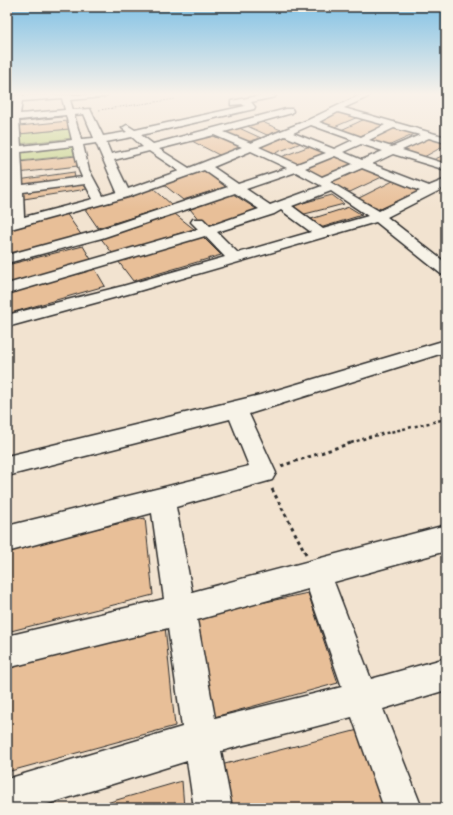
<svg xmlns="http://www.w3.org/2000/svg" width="453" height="815" font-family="'Shantell Sans',sans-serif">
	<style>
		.green { fill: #c4d387; stroke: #787f59 }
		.building { fill: #e8bf98; stroke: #2b2b2b }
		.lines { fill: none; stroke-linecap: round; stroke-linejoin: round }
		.minor-casing { stroke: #2b2b2b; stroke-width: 3 }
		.path-far2 { stroke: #2b2b2b; stroke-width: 1; stroke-dasharray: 1.5 1.5; stroke-linecap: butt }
		.path-far1 { stroke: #2b2b2b; stroke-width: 2.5; stroke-dasharray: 3 3; stroke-linecap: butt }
		.path { stroke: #2b2b2b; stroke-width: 3; stroke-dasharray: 3.5 3.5; stroke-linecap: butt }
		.minor { fill: #f7f3e8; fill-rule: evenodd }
	</style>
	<rect width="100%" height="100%" fill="#f2e3d0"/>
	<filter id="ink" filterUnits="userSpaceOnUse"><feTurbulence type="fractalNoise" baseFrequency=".025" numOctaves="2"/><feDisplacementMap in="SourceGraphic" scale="8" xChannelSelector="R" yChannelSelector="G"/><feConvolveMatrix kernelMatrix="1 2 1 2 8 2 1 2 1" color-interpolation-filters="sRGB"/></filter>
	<g filter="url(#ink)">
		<path class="green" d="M70 129 73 138 18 144V134Z
			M73 144 76 155 20 161V150Z"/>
		<path class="building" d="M339 112 358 117 332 128 315 122Z
			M61 113 62 117 16 122V118Z
			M365 119 386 125 360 136 341 130Z
			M68 121 69 129 19 134V126Z
			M260 121 281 130 267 135 245 125Z
			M7 127H13L12 144H7Z
			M237 127 261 138 244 143 218 132Z
			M393 127 415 134 388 146 367 140Z
			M215 133 243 147 221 156 190 140Z
			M286 137 301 143 275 153 258 147Z
			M429 138 446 143V145L422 158 400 151Z
			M310 146 326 153 297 164 281 157Z
			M7 153H12L10 174 7 175Z
			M446 154V166L431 161Z
			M76 156 78 166 18 173V162Z
			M334 157 354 164 323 177 303 168Z
			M365 168 384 176 350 192 328 182Z
			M204 170 228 186 183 200 163 184Z
			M74 172 75 178 18 186V180Z
			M395 180 421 190 381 209 357 199Z
			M81 182 87 189 24 199 19 190Z
			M153 188 172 205 98 228 85 209Z
			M7 191H11L13 219 7 220Z
			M233 194 258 210 205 227 190 209Z
			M332 195 344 204 301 215 288 207Z
			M349 207 362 215 320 228 308 220Z
			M66 213 82 236 7 255V229Z
			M175 214 194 229 113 254 99 236Z
			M203 237 221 255 133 281 118 261Z
			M83 246 92 261 7 284V265Z
			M95 269 105 286 7 314V294Z
			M145 518 153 595 7 632V548Z
			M308 593 338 683 207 719 190 618Z
			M165 626 175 726 7 772V668Z
			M362 729 387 808H221L213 767Z
			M182 781 184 808H89Z"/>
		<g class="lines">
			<g class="minor-casing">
				<path id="minor" d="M15 95H23V96L43 95H107L103 97 70 100 73 110 90 109 103 136 127 132 122 128 127 125 135 130 245 106 242 104 231 105V101L263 95H276L275 97 251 102 255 107 254 109 141 135 153 144 286 109H292L293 111 292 113 224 132 251 143 308 120 360 95H369L368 97 344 108 446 137V143L429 138 402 150 446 164V170L393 154 372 164 429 186 446 179V187L387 217 446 263V276L441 274 376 222 135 292 7 327V315L123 286 225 257 205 236 7 294V284L198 229 191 222 193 219H203L210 226 259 209 235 193 102 238 7 263V255L92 232 228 187 204 170 128 197 7 230V222L11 221V193L7 194V186H11V154H7V148L11 147V120L7 121V115H11ZM62 98 65 110 20 114 22 101ZM338 112 385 125 361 137 319 122ZM84 114 94 138 81 139 74 115ZM66 115 72 140 21 146 19 120ZM311 125 353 140 334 149 293 133ZM394 128 420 135 392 147 369 140ZM214 135 242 147 189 168 159 149ZM285 136 326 153 297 164 259 147ZM132 137 143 147 111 154 106 142ZM96 143 117 192 103 196 89 170 83 145ZM361 144 383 151 362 160 343 152ZM73 146 79 170 82 177 23 185 21 152ZM149 151 179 171 128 189 114 160ZM251 151 287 168 238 184 213 167ZM335 156 353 164 322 177 305 168ZM362 168 420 191 379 211 330 182ZM296 172 322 186 270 205 246 189ZM85 184 93 199 24 217 23 192ZM331 191 368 216 323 229 292 206ZM281 210 311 232 238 253 217 232 274 214Z
					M446 340V352L249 414 276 473 272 480 176 507 192 592 446 525V551L334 582 371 679 446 658V690L383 709 422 808H384L352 717 221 751 232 808H194L187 761 35 808H7V779L182 727 168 628 7 668V636L164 599 152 513 7 552V526L249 466 230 419 7 476V456L260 395ZM308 589 342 687 215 718 197 620Z"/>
			</g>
			<path class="path-far2" d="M99 110 176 99"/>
			<path class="path-far1" d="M351 443 369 437 446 419"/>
			<path class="path" d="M281 466 354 442
				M272 489 306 554"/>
			<use href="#minor" class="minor"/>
		</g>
	</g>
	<linearGradient id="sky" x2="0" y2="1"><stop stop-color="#80c1e5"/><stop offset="0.45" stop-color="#f9f2ea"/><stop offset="1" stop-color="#f9f2ea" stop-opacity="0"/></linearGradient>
	<rect width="453" height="209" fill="url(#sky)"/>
	<rect width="453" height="815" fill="none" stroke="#f7f3e8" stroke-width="24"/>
	<rect x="12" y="12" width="429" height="791" fill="none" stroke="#2b2b2b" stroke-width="1.5" filter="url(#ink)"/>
</svg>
